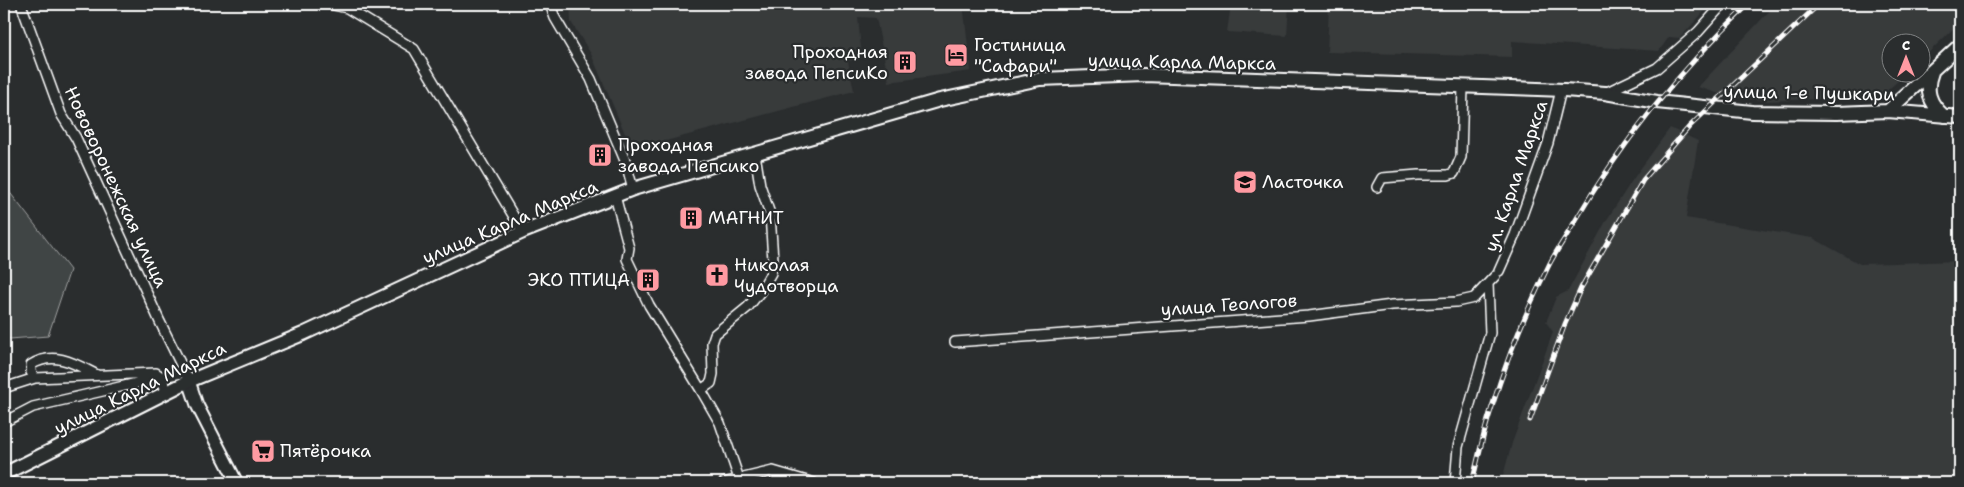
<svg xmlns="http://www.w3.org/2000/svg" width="1964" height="487" font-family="'Shantell Sans',sans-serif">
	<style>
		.built { fill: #373a3b }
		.green { fill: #414445; stroke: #a0a2a2 }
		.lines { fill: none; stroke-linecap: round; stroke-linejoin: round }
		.minor-casing { stroke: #fff; stroke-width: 12 }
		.tertiary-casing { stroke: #fff; stroke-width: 15 }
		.secondary-casing { stroke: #fff; stroke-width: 16 }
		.minor { stroke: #2a2d2e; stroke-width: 9 }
		.tertiary { stroke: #2a2d2e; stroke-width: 11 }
		.secondary { stroke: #2a2d2e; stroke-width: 12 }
		.rail-casing { stroke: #fff; stroke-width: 5 }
		.rail { stroke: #2a2d2e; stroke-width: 3; stroke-dasharray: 9; stroke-linecap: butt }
		.labels { text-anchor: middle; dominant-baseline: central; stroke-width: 4.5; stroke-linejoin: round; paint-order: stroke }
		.poi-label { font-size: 18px; fill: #fff; stroke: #2a2d2e; text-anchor: start }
		.street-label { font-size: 18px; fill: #fff; stroke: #2a2d2e }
	</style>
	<rect width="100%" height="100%" fill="#2a2d2e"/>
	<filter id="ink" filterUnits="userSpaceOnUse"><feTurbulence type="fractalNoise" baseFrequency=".02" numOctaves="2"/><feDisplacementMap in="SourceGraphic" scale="10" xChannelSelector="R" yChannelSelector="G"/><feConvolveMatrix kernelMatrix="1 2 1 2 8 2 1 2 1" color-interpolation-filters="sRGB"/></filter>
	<g filter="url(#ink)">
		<path class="built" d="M570 4H963L971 71 889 82 876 18 858 17 862 59 848 61 854 91 632 150 591 54 571 22Z
			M1231 4H1289L1287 36 1227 32Z
			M1329 4H1711L1680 38 1669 37 1659 51 1512 41V57L1327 52Z
			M1776 4H1960V22L1922 59V42H1892V72L1907 73 1880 97 1768 101 1729 97 1698 87Z
			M1670 128 1698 141 1686 218 1813 238 1860 264 1960 261V483H1595L1562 480 1560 483H1501L1512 443 1553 332 1546 322 1556 297 1568 291 1606 221 1633 179Z"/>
		<path class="green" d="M4 185 70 270 48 336 10 339 4 336Z"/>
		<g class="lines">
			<g class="minor-casing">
				<path id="minor" d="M21 4 61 114 76 138 160 322 189 381
					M329 4 347 8 414 49 523 232
					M550 4 555 18 591 79 626 163 633 189
					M1605 93 1657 68 1698 32 1723 4
					M1377 187 1382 178 1418 175H1448L1454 173 1461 157 1463 87
					M615 196 629 248 627 259 649 305 701 390
					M1499 271 1515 235 1548 143 1561 90
					M955 342 1309 316 1392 305 1456 302 1474 298 1495 276
					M35 378 31 372V365C54 350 76 364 97 375
					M4 388 35 378 156 373 162 377 166 392
					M4 422 33 407 185 372
					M773 471 779 483
					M739 479 720 423 701 390 711 383 713 374 712 343 715 334 748 307 760 292 771 273 773 260 770 214 760 185 755 154
					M723 483 773 471 814 483
					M1455 483 1458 447 1490 333 1488 284"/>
			</g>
			<g class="tertiary-casing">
				<path id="tertiary" d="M189 381 197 405 237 483"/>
			</g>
			<g class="secondary-casing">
				<path id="secondary" d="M1932 72C1925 90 1929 103 1944 116
					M1888 111 1960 45
					M4 474 189 381 303 334 523 232 633 189 940 100 1040 79 1144 75 1564 90 1605 93 1657 102 1752 112 1837 113 1888 111 1960 117"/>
			</g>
			<use href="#minor" class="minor"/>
			<use href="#tertiary" class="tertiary"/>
			<use href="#secondary" class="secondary"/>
			<g class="rail-casing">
				<path id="rail" d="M1530 420 1565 324 1581 288 1643 180 1690 126 1819 4
					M1472 483C1478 459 1483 434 1491 410 1506 361 1526 311 1549 265 1556 251 1566 237 1574 223 1622 141 1681 69 1749 4"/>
			</g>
			<use href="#rail" class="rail"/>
		</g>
	</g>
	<defs>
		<g id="hotel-square" transform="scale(1.25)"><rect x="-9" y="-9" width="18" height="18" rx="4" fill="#ff9aa2" stroke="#2a2d2e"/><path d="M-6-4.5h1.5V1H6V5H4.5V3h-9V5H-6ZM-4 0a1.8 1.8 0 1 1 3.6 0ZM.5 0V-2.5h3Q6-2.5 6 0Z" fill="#111"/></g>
		<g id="building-square" transform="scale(1.25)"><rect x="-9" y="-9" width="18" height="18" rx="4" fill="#ff9aa2" stroke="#2a2d2e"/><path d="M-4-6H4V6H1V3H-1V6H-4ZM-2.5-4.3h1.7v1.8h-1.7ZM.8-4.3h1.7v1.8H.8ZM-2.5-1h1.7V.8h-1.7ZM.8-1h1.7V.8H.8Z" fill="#111"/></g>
		<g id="school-square" transform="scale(1.25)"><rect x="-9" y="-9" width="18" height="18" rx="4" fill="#ff9aa2" stroke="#2a2d2e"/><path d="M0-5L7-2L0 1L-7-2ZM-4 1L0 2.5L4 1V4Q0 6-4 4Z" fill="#111"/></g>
		<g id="church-square" transform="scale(1.25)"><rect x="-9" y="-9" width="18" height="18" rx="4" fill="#ff9aa2" stroke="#2a2d2e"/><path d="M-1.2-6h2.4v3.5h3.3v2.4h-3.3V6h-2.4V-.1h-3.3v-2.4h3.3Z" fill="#111"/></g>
		<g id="supermarket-square" transform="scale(1.25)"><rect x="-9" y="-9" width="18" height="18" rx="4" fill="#ff9aa2" stroke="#2a2d2e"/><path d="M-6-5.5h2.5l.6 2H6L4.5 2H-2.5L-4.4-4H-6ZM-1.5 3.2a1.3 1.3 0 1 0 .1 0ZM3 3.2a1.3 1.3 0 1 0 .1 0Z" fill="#111"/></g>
	</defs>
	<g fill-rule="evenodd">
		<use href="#hotel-square" x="956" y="55"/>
		<use href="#building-square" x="905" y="62"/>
		<use href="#building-square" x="600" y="155"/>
		<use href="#school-square" x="1245" y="182"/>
		<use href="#building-square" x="691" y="218"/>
		<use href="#church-square" x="717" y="275"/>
		<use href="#building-square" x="648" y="280"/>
		<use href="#supermarket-square" x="263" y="451"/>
	</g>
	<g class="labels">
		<g class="poi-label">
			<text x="974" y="45">Гостиница<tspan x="974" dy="21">"Сафари"</tspan></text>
			<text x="888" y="52" text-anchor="end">Проходная<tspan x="888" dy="21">завода ПепсиКо</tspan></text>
			<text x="618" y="145">Проходная<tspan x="618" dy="21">завода Пепсико</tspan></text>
			<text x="1262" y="182">Ласточка</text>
			<text x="708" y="218">МАГНИТ</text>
			<text x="734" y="265">Николая<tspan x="734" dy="21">Чудотворца</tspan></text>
			<text x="630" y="280" text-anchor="end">ЭКО ПТИЦА</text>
			<text x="280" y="451">Пятёрочка</text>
		</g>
		<g class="street-label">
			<text transform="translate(1182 62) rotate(1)">улица Карла Маркса</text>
			<text transform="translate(1809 93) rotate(1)">улица 1-е Пушкари</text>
			<text transform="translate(1516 176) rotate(-71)">ул. Карла Маркса</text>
			<text transform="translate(116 187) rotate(65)">Нововоронежская улица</text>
			<text transform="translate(510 222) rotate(-23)">улица Карла Маркса</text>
			<text transform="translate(1229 305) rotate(-4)">улица Геологов</text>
			<text transform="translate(140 388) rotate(-26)">улица Карла Маркса</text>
		</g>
	</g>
	<rect width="1964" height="487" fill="none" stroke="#2a2d2e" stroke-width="20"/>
	<rect x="10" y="10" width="1944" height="467" fill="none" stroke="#fff" stroke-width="2" filter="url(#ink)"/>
	<g transform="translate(1906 58)"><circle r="24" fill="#2a2d2e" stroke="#7f8182"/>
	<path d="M0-4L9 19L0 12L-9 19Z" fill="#ff9aa2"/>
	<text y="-8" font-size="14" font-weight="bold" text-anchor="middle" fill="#ffffff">С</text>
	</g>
</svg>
